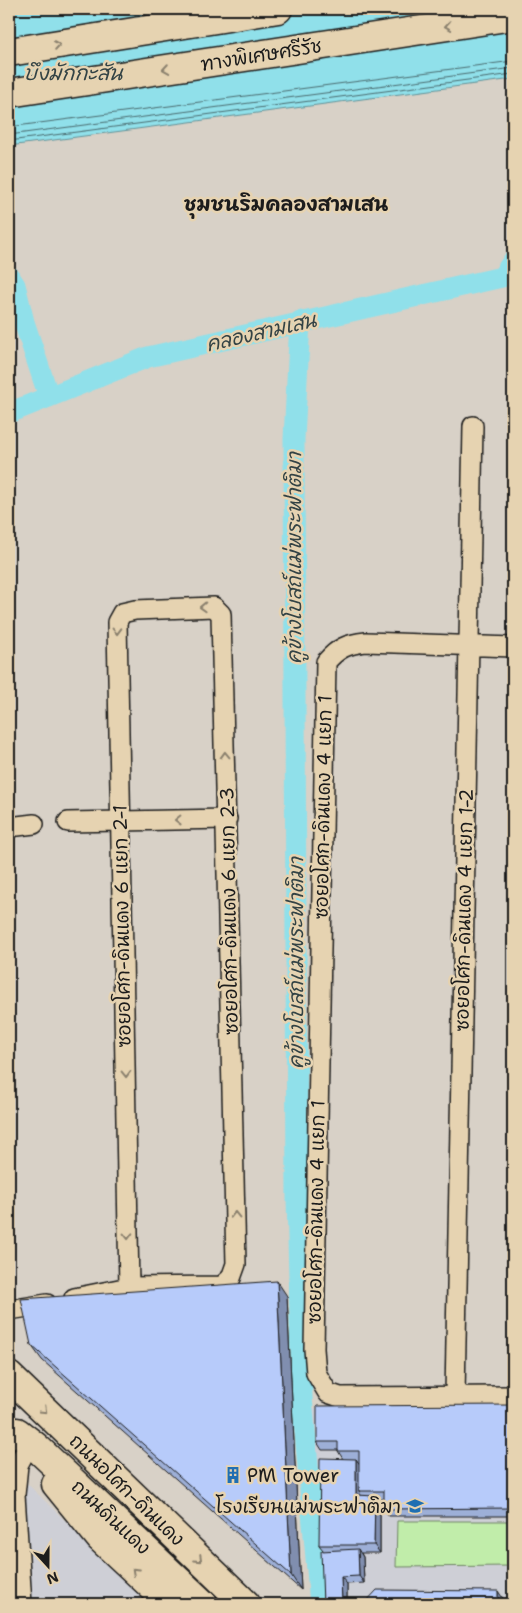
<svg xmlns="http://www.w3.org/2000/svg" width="522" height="1613" font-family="'Shantell Sans','Playpen Sans Thai',sans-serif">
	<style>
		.built { fill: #cecfd6 }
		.green { fill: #c1edaa; stroke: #6e8463 }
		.water { fill: #90e0ea; stroke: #629298 }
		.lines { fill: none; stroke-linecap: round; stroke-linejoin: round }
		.shore { stroke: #4a6a6e; stroke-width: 1 }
		.canal { stroke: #90e0ea; stroke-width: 21 }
		.street-casing { stroke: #1c1c1c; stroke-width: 22 }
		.primary-casing { stroke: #1c1c1c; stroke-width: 31 }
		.highway-casing { stroke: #1c1c1c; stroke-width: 31 }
		.street { stroke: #e6d3b1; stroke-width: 19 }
		.primary { stroke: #e6d3b1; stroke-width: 28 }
		.highway { stroke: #e6d3b1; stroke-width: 28 }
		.wall { fill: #9dafd7; stroke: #1c1c1c }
		.shaded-wall { fill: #808eaf; stroke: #1c1c1c }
		.building { fill: #b7cbfa; stroke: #1c1c1c }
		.oneway { stroke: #8b816e }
		.labels { text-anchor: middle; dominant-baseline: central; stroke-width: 5; stroke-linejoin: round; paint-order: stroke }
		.street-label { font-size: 19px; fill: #1c1c1c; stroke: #e6d3b1 }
		.poi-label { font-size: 19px; fill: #1c1c1c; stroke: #e6d3b1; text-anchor: start }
		.water-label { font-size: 20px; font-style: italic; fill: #334345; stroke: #e6d3b1 }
		.neighbourhood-label { font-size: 20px; font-weight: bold; fill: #1c1c1c; stroke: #e6d3b1 }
	</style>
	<rect width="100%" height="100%" fill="#d8d1c7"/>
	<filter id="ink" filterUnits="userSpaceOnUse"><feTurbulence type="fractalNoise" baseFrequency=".02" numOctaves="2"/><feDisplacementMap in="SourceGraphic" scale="10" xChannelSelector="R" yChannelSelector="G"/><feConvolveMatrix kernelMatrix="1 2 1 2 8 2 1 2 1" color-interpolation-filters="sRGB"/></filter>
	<g filter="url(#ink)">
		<path class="built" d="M513 1405V1604H325L310 1408Z
			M9 1466 77 1532 151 1604H9Z"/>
		<path class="green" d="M397 1521H513V1566L396 1567Z"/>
		<path class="water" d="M9 9H513V79L9 146Z"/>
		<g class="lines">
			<path class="shore" d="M9 127 513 61
				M9 135 513 68
				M9 141 513 74"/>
			<path class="canal" d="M9 276 15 285 24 322 49 397
				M300 321 294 439 297 1198 302 1398 320 1604
				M9 413 148 357 502 277 513 261"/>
			<g class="street-casing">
				<path id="street" d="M513 647 366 642C347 644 338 648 326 662L314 1349 316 1373 328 1393 340 1397 513 1396
					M68 822 227 819
					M9 827 34 824
					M74 1298 129 1287 222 1286 231 1278 236 1264 221 614 214 607 135 610 122 613 117 622 129 1287
					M9 1310 47 1304
					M455 1395 473 426
					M22 1604 15 1495 18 1465 28 1446"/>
			</g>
			<g class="primary-casing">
				<path id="primary" d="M9 1376 246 1604
					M17 1432 35 1446 203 1604
					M56 1484 100 1538 171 1604"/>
			</g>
			<g class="highway-casing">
				<path id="highway" d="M9 52 278 9
					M9 93 513 16"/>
			</g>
			<use href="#street" class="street"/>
			<use href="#primary" class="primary"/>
			<use href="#highway" class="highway"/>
		</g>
		<path class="wall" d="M287 1296 301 1590 42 1360 31 1345Z
			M513 1405V1516H389L384 1509V1499H377L380 1503V1553H361L363 1557 364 1583 347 1584V1604H323V1550L319 1545 343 1459 338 1451V1450H322L317 1442Z"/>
		<path class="shaded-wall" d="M277 1281 287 1296 301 1590 291 1575Z
			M356 1459 361 1466 359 1491 361 1495V1503L356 1495Z
			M375 1496 380 1503V1553L374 1545Z
			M358 1549 363 1557 364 1583 359 1576Z
			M341 1577 347 1584V1604H342Z
			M498 1591 504 1600V1604H498Z"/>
		<path class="building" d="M277 1281 291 1575 31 1345 21 1299Z
			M513 1405V1508L384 1509V1491H359V1451H338V1442H317V1406Z
			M320 1458 356 1459V1495L375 1496 374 1545H319Z
			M358 1549 359 1576 341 1577 342 1604H323L321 1551Z
			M377 1590 498 1591V1604H364Z"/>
		<defs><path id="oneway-chevron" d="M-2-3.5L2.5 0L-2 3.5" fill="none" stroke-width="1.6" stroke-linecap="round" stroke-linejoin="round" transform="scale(1.25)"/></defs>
		<g class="oneway">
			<use href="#oneway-chevron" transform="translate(448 26) rotate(171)"/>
			<use href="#oneway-chevron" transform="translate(57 45) rotate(-9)"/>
			<use href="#oneway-chevron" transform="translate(166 69) rotate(171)"/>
			<use href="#oneway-chevron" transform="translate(203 607) rotate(178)"/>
			<use href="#oneway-chevron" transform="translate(117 631) rotate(89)"/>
			<use href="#oneway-chevron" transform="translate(225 755) rotate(-92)"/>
			<use href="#oneway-chevron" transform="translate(178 820) rotate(179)"/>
			<use href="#oneway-chevron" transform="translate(126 1074) rotate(89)"/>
			<use href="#oneway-chevron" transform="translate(235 1215) rotate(-91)"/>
			<use href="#oneway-chevron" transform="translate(128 1236) rotate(89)"/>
			<use href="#oneway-chevron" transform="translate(44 1410) rotate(44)"/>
			<use href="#oneway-chevron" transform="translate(199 1559) rotate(44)"/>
			<use href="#oneway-chevron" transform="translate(135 1571) rotate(-137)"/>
		</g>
	</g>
	<defs>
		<g id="building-bare" transform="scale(1.35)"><path d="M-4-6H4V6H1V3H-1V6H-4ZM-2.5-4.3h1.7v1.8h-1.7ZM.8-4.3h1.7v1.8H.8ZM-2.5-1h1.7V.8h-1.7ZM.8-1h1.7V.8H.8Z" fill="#1f6fb2" stroke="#e6d3b1" stroke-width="2.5" paint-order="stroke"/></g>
		<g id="school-bare" transform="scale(1.35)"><path d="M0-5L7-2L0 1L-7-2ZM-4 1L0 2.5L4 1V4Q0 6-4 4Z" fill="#1f6fb2" stroke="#e6d3b1" stroke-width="2.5" paint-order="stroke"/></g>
	</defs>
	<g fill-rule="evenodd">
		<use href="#building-bare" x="233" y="1475"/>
		<use href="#school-bare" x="415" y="1506"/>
	</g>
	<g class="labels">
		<g class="street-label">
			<text transform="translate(261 55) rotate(-9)">ทางพิเศษศรีรัช</text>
			<text transform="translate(323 807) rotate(-89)">ซอยอโศก-ดินแดง 4 แยก 1</text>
			<text transform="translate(464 910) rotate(-89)">ซอยอโศก-ดินแดง 4 แยก 1-2</text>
			<text transform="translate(229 911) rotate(-91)">ซอยอโศก-ดินแดง 6 แยก 2-3</text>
			<text transform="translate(122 926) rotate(-91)">ซอยอโศก-ดินแดง 6 แยก 2-1</text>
			<text transform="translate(316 1212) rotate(-89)">ซอยอโศก-ดินแดง 4 แยก 1</text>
			<text transform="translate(127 1490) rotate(44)">ถนนอโศก-ดินแดง</text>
			<text transform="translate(111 1517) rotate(43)">ถนนดินแดง</text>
		</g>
		<g class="poi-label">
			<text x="247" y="1475">PM Tower</text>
			<text x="401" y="1506" text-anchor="end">โรงเรียนแม่พระฟาติมา</text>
		</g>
		<g class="water-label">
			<text x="73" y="73">บึงมักกะสัน</text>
			<text transform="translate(261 332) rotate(-13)">คลองสามเสน</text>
			<text transform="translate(294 558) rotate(-90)">คูข้างโบสถ์แม่พระฟาติมา</text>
			<text transform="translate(296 963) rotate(-90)">คูข้างโบสถ์แม่พระฟาติมา</text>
		</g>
		<g class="neighbourhood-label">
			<text x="286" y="204">ชุมชนริมคลองสามเสน</text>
		</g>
	</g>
	<rect width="522" height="1613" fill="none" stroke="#e6d3b1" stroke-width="30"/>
	<rect x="15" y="15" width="492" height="1583" fill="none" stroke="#1c1c1c" stroke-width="2" filter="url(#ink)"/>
	<g transform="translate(48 1566) rotate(159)" stroke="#e6d3b1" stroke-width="4" paint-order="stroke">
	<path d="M0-4L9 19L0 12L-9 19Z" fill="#1c1c1c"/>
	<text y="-8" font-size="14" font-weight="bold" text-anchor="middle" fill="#1c1c1c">N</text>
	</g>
</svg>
